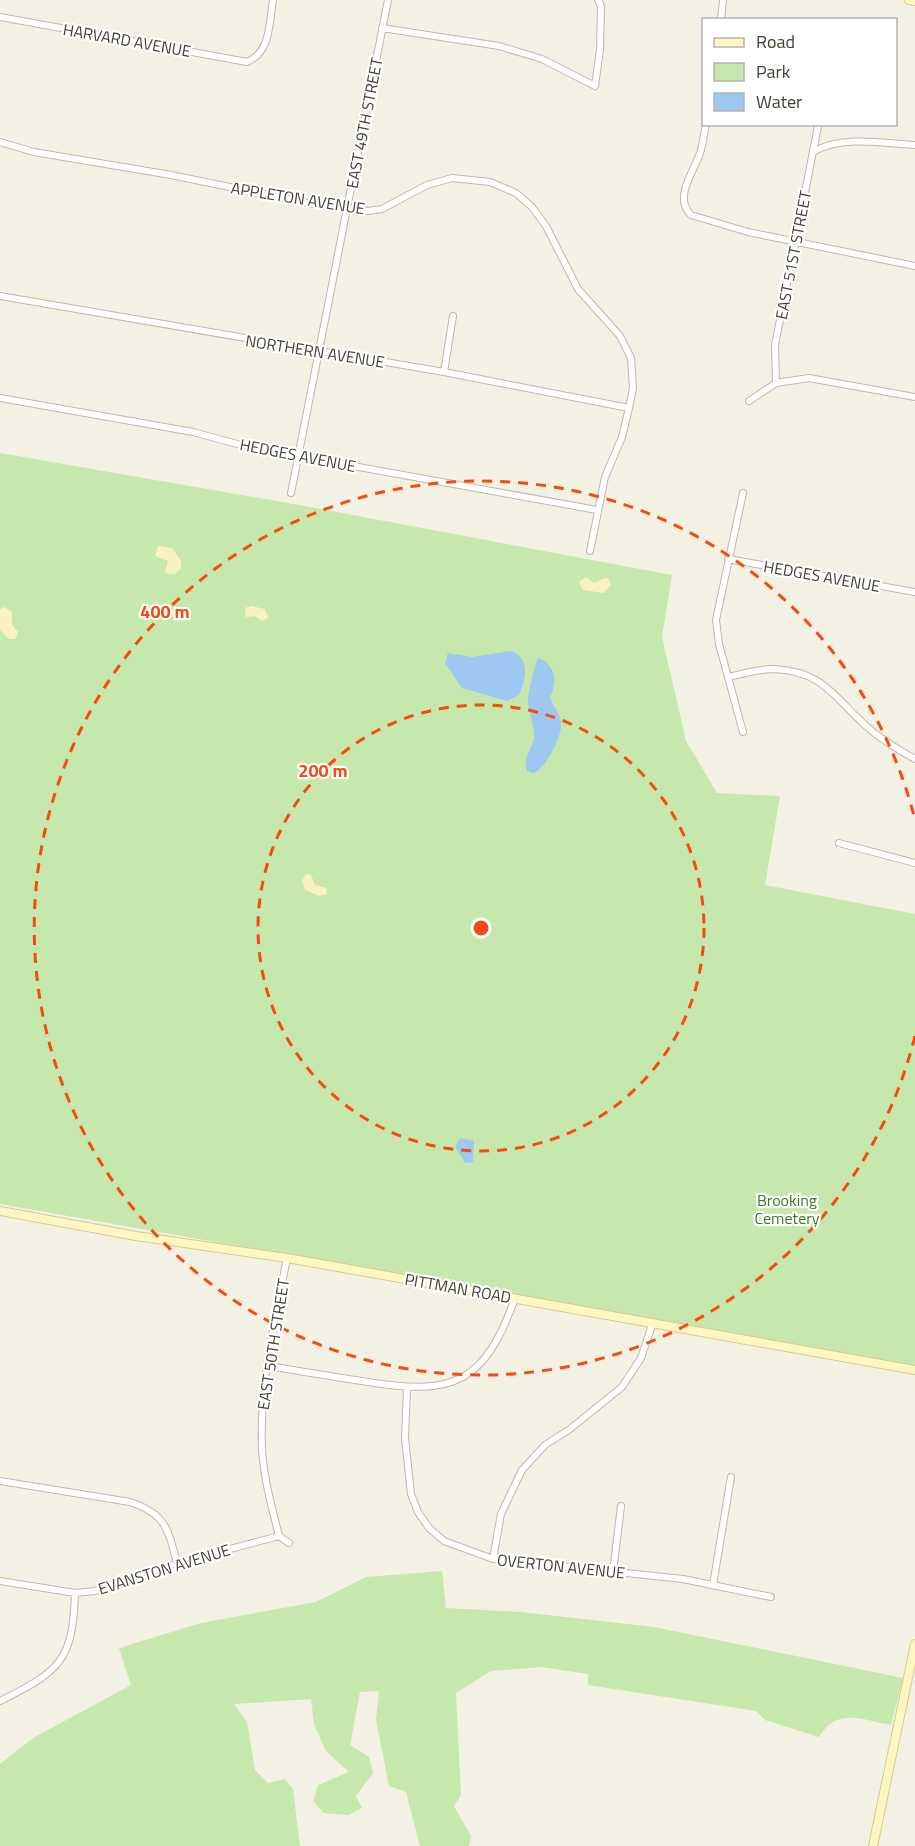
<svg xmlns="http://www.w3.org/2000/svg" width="915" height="1846" font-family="'Titillium Web',sans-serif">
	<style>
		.green { fill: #c7e8ac }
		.sand { fill: #f9f2be }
		.water { fill: #9ec7f2 }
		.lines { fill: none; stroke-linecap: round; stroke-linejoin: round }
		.street-casing { stroke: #beb8a7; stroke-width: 8 }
		.secondary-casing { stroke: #d4c993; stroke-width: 10 }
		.street { stroke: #fff; stroke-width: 6 }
		.secondary { stroke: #fff6c2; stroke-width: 8 }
		.ring { fill: none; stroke: #f64a11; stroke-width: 3; stroke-dasharray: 10 8 }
		.labels { text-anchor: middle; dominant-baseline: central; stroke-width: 4.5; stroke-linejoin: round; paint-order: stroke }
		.street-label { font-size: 16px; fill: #454034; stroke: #fff }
		.park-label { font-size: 16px; fill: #3d7826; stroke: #fff }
		.centre { fill: #f64a11; stroke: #fff; stroke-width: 3 }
		.ring-label { font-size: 18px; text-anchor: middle; font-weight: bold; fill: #f64a11; stroke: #fff; stroke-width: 4.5; stroke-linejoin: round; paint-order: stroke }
	</style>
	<rect width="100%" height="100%" fill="#f3f0e4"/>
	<path class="green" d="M0 453 294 504 672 575 662 637 686 741 717 793 780 796 765 885 915 914V1366L0 1204Z
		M442 1571 446 1608 521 1612 654 1627 903 1678 891 1725C861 1720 837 1707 819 1737L765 1720 756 1711 588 1685V1674L541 1667 491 1671 456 1693 461 1795 454 1806 471 1836 469 1846H420L406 1792 389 1786 376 1720 379 1691 360 1692 350 1745 369 1757 373 1773 356 1796 362 1808 348 1815 324 1813 313 1801 318 1785 349 1772 326 1751 314 1724 311 1699 234 1704 247 1722 255 1770 268 1783 285 1779 293 1789 300 1846H0V1764L33 1738 131 1685 119 1648 201 1623 316 1602 366 1577Z"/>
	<path class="sand" d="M158 546 172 548 181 561V568L175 574 165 573 168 561 155 556Z
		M586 577 594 583 605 578 609 579 611 585 604 593 583 590 579 582Z
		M251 606 265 609 268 618 262 621 255 616 246 617 245 608Z
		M5 607 12 612V625L18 632 15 639H9L0 630V609Z
		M306 874 311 875 315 885 326 888 327 894 320 896 305 890 302 881Z"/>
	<path class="water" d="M510 651C531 656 526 679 519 695L507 701 462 688 445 663 448 653 472 657Z
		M538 658C556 665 558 682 550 697 553 707 561 713 561 724 562 737 544 771 533 773L527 771C522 756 533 750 534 736 534 724 529 715 528 703 527 698 535 663 538 658Z
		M461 1138 474 1141 473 1162 465 1163 456 1148 457 1142Z"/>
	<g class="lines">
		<g class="street-casing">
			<path id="street" d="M0 17 247 62C271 52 269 23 273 0
				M721 20 723 0
				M382 28 499 46 542 59 595 86 600 50 601 6 598 0
				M706 124C704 134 703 144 700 153 694 172 673 197 691 215L748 232 915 266
				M0 142 34 152 171 175 313 204 368 211 382 209 427 185 452 178 490 182 516 193 532 207 546 226 578 289 620 336 631 358 633 388 629 408 622 437 605 477 590 551
				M813 152C843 135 882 143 915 145
				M0 296 444 372 629 408
				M444 372 453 316
				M776 383 775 345 818 126
				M0 398 193 432 248 447 597 510
				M749 401 776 383 809 378 915 397
				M291 493 388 0
				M743 493 716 620 719 644 743 732
				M728 559 915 592
				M728 677C742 674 758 669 773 669 823 671 833 696 865 725 880 739 897 749 915 759
				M839 843 915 863
				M267 1366C301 1371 334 1377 368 1382 454 1396 485 1383 515 1298
				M407 1388 405 1438 411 1494 418 1512 429 1528 444 1541 493 1559 683 1579 771 1597
				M0 1481 130 1502C166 1514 168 1529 177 1563
				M279 1536C272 1508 264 1479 262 1450 259 1385 275 1321 287 1258
				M279 1536 289 1543
				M493 1559 501 1514 522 1470 545 1445 570 1429 622 1387 641 1358 653 1322
				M613 1572 621 1506
				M0 1581 75 1593 95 1591 177 1563 279 1536
				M713 1585 731 1477
				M0 1701C60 1671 73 1661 75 1593"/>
		</g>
		<g class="secondary-casing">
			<path id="secondary" d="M909 0 915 1
				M0 1211 136 1236 287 1258 915 1370
				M873 1846 915 1644"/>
		</g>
		<use href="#street" class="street"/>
		<use href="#secondary" class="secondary"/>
	</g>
	<g class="ring">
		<circle cx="481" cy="928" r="223"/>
		<path d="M915 1036A447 447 0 1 1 915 820"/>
	</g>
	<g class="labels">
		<g class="street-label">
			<text transform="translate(127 40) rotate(10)">HARVARD AVENUE</text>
			<text transform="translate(364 123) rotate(-79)">EAST 49TH STREET</text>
			<text transform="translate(298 198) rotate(9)">APPLETON AVENUE</text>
			<text transform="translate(793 255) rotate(-79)">EAST 51ST STREET</text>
			<text transform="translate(315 351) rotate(9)">NORTHERN AVENUE</text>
			<text transform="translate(298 455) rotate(11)">HEDGES AVENUE</text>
			<text transform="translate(822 576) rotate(10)">HEDGES AVENUE</text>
			<text transform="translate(458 1288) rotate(10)">PITTMAN ROAD</text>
			<text transform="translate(273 1344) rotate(-81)">EAST 50TH STREET</text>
			<text transform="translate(561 1566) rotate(6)">OVERTON AVENUE</text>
			<text transform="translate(164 1569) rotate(-17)">EVANSTON AVENUE</text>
		</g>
		<g class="park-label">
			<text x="787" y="1200">Brooking<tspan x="787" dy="18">Cemetery</tspan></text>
		</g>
	</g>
	<circle cx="481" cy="928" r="9" class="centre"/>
	<g class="ring-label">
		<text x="165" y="618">400 m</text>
		<text x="323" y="777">200 m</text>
	</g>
	<rect x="702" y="18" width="195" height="108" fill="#ffffff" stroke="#b5b3ae" stroke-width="1.5"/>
	<rect x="714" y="38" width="30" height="9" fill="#fff6c2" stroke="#b5b3ae" stroke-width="1.5"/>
	<text x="756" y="48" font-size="18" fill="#454034">Road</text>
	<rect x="714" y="63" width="30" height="18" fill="#c7e8ac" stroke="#b5b3ae" stroke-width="1.5"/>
	<text x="756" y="78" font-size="18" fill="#454034">Park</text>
	<rect x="714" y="93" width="30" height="18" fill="#9ec7f2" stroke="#b5b3ae" stroke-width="1.5"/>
	<text x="756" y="108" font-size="18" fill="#454034">Water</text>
</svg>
